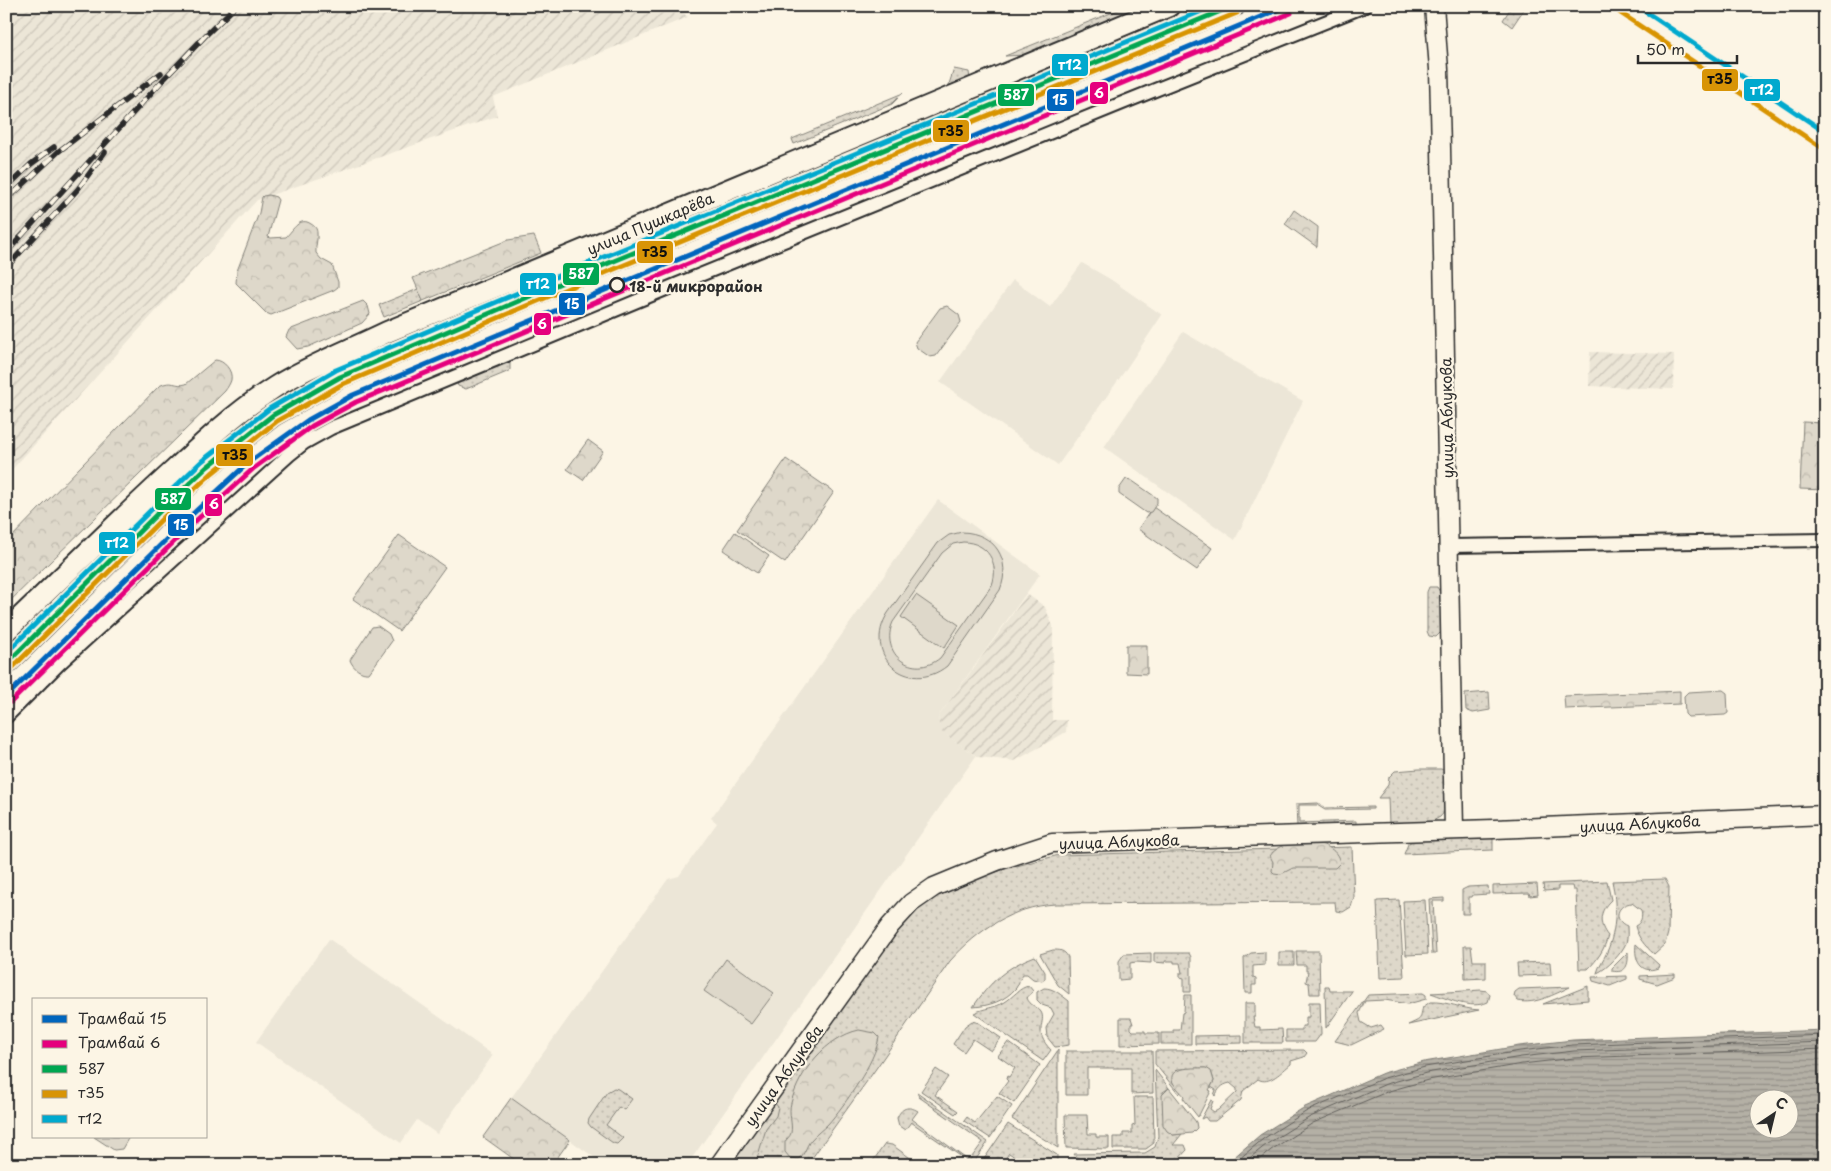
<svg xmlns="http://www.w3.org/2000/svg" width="1831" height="1171" font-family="'Playpen Sans',sans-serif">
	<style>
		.built { fill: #ece6d7 }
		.industrial { fill: url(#industrial-furrows) }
		.grass { fill: url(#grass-dots); stroke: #84827a }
		.forest { fill: url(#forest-crowns); stroke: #84827a }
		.garden { fill: #ded8ca; stroke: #84827a; fill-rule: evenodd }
		.water { fill: url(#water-rules); stroke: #7d7b74; fill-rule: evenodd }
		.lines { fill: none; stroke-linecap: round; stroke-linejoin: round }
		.shore { stroke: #62605c; stroke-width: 1 }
		.street-casing { stroke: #2b2b2b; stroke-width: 16 }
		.secondary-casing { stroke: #2b2b2b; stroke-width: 21 }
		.primary-casing { stroke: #2b2b2b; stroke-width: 24 }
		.street { stroke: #fcf5e5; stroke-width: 12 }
		.secondary { stroke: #fcf5e5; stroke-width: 18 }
		.primary { stroke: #fcf5e5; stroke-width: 20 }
		.rail-casing { stroke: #2b2b2b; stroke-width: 5.5 }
		.rail { stroke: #fcf5e5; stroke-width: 4; stroke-dasharray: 11; stroke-linecap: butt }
		.bus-1-casing { stroke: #fcf5e5; stroke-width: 9 }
		.bus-2-casing { stroke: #fcf5e5; stroke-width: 9 }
		.bus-3-casing { stroke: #fcf5e5; stroke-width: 9 }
		.bus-1 { stroke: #00a651; stroke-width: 5 }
		.bus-2 { stroke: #d89406; stroke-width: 5 }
		.bus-3 { stroke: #00a9ce; stroke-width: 5 }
		.tram-1-casing { stroke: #fcf5e5; stroke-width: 9 }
		.tram-2-casing { stroke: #fcf5e5; stroke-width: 9 }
		.tram-1 { stroke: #0065bd; stroke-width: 5 }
		.tram-2 { stroke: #e5007d; stroke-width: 5 }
		.stop-dot { fill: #fcf5e5; stroke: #2b2b2b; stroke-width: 2.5 }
		.labels { text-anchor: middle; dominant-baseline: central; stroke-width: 4.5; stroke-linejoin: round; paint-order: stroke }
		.street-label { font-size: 15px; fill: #2b2b2b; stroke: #fcf5e5 }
		.stop-label { font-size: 15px; font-weight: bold; fill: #2b2b2b; stroke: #fcf5e5; text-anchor: start }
		.line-badge { stroke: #fcf5e5; stroke-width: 2 }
		.badge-label { font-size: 14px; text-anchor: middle; font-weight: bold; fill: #fff }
		.pale-badge-label { font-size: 14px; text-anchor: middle; font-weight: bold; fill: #111 }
	</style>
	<defs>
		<pattern id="industrial-furrows" width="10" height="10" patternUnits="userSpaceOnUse" patternTransform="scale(1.25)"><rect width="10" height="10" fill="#ece6d7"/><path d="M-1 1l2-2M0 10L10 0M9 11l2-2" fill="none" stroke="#cbc5b9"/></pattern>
		<pattern id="grass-dots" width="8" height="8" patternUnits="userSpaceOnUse" patternTransform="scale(1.25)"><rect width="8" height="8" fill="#ded8ca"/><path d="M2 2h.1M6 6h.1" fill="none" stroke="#bfbaae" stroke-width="1.8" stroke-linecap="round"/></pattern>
		<pattern id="forest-crowns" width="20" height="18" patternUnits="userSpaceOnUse" patternTransform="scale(1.25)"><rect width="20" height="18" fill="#ded8ca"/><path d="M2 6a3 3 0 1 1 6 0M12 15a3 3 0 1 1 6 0" fill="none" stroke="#bfbaae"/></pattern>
		<pattern id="water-rules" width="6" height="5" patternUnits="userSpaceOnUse" patternTransform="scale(1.25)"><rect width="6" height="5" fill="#b4b0a5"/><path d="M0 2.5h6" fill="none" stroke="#938f87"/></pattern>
	</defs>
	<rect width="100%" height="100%" fill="#fcf5e5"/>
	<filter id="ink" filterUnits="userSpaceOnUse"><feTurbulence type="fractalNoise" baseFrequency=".02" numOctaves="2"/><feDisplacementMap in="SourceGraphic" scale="10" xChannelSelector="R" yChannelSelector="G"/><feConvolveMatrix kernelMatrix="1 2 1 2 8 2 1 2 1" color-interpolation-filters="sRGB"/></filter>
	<g filter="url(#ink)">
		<path class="built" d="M1082 263 1110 279 1162 315 1124 372 1058 465 940 382 1013 280 1050 307Z
			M1183 332 1303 401 1235 540 1104 447Z
			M938 500 1040 574 938 717 941 731 976 756 687 1165H605L511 1098 668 879 679 876 717 823 711 818Z
			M329 939 493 1055 437 1134 417 1120 401 1143 256 1042Z"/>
		<path class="industrial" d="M6 6H674L688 17 493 97 497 116 257 200 6 476Z
			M1590 352 1674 354 1673 389 1589 386Z
			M1027 594 1045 607 1053 626 1052 720H1067L1066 732 1015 761 978 757 940 731 938 717Z"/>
		<path class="grass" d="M1128 6H1145L1026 55 1005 56Z
			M1512 6H1526L1512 27 1503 20Z
			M954 69 969 72 970 79 950 87 949 84Z
			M903 93 892 104 794 144 792 139Z
			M418 289 423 301 384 317 379 305Z
			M509 362 510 363V370L507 372 466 389 458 386 457 383 459 381Z
			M1429 587H1437L1440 592 1441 632 1436 637 1429 636 1427 631V592Z
			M1489 692 1490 710 1473 713 1466 710 1465 694Z
			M1419 769H1441L1445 771 1447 809 1440 817 1431 822 1389 823 1388 798H1378L1388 785 1389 777 1395 771Z
			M1318 803 1325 808 1373 807V809L1325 810 1317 805H1299V823L1356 821V824L1297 826 1296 804Z
			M1493 836V850L1404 854 1408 844 1413 840Z
			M1352 847 1354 897 1351 907 1343 912 1336 911 1335 902 1055 904C1012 907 978 930 950 961L875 1070 807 1165H728L891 934 912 912 942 890 1005 869 1059 855Z
			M1665 879 1669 887 1668 933 1665 944 1654 954C1645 946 1638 938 1635 926 1641 923 1643 917 1641 910L1632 903C1617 904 1612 920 1627 926 1627 931 1628 938 1626 943 1622 953 1607 969 1597 973 1599 965 1604 959 1607 952 1617 929 1617 904 1612 881Z
			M1607 881 1611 900C1599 911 1598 924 1608 936 1604 950 1598 959 1588 969H1579L1576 890H1573L1572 886H1558V890L1544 891 1543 884Z
			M1537 884 1538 895 1530 896 1529 893 1493 894V886Z
			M1488 886 1489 894 1473 895 1472 897H1469V914H1462V890L1468 887Z
			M1444 898V901H1433L1436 954H1432L1429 899Z
			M1399 900 1404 977 1380 978 1377 901Z
			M1425 900 1428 954 1406 955 1403 901Z
			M1636 944 1659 965 1658 968C1640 975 1634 959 1636 944Z
			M1464 946H1471L1473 961H1486V978L1465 979Z
			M1053 950C1060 950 1064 950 1068 957L1069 994 1058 985 1040 954Z
			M1319 951 1320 994H1310L1309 983 1306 982 1308 971H1306V965H1297L1296 951Z
			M1265 952V965L1253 966V977L1256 978V985H1252V993H1245L1244 958 1251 953Z
			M1279 952H1294V965H1279Z
			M1628 952C1629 965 1626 974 1612 971V968Z
			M1151 953V963L1136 962 1130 963V979L1119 980V961L1124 954Z
			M1154 953H1189L1191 957V992H1184V978L1180 977V973H1182L1180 963H1174V961H1165V963L1154 962Z
			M1035 956 1045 972V979L1042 981 1033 979 1027 974H1023C1019 979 1019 984 1016 988 1005 1001 989 1006 973 1007 989 983 1007 966 1035 956Z
			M1550 962 1551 975 1518 976 1517 963Z
			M1675 974V977L1657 984 1640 979V976Z
			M1627 976V979L1610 986 1593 981 1592 977Z
			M1029 986 1033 991 1027 998C1030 1006 1037 1006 1041 1012 1047 1022 1032 1031 1051 1050L1043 1061 974 1013C984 1008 995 1008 1005 1002 1013 997 1020 987 1029 986Z
			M1325 986H1329L1330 991H1352L1326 1028Z
			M1588 986V1000L1543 1004Z
			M1570 987C1555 994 1535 1005 1518 1001L1514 996 1515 992 1519 989Z
			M1044 988C1054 988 1061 995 1069 1001V1045L1055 1047 1047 1037 1046 1028 1054 1014 1051 1008 1042 1005 1037 1000V992Z
			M1481 990 1487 991 1490 995 1488 1002C1471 1010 1448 999 1431 993Z
			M1423 993 1426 995V999L1408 1004 1385 1000 1365 1001 1359 1013 1361 1022 1371 1028 1381 1025 1384 1029 1351 1045 1335 1041 1368 995Z
			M1185 995H1191V1044H1161V1033H1173V1030H1180L1182 1013 1184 1012Z
			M1309 1002H1320L1321 1034 1315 1042H1286V1030H1302V1026H1306V1017H1309Z
			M1430 1002C1447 1001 1462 1009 1479 1010L1408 1025C1423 1018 1419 1021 1423 1007Z
			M1245 1003H1255V1017H1253L1255 1027H1260V1030L1282 1029 1283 1043H1245Z
			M1120 1018H1131L1133 1024H1131V1029L1133 1031H1145V1033H1159V1044L1120 1045Z
			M972 1021 979 1023 1001 1038 991 1051 973 1039 964 1052 953 1044 965 1026Z
			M1242 1035V1043L1195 1044V1036Z
			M1008 1042 1040 1065 1014 1103 999 1093 1008 1081 1006 1079 1007 1076 1009 1077 1015 1068 998 1056Z
			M1058 1050V1148L1012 1119Z
			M1304 1050 1307 1053 1304 1057 1291 1061V1064C1282 1071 1269 1086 1258 1079L1243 1091 1241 1100 1215 1121H1208L1205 1117 1201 1119 1211 1100 1213 1101 1210 1109 1214 1112 1218 1110 1237 1092V1089L1230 1083C1221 1085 1219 1089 1215 1096L1214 1095 1216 1090 1211 1087 1214 1081C1212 1074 1212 1071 1205 1068L1178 1069 1175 1072 1173 1082 1181 1092 1179 1094 1155 1064V1051Z
			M1066 1051H1152L1153 1093 1131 1094V1068H1087V1095H1066Z
			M936 1069 948 1077 935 1095 958 1111 955 1114 921 1091Z
			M1155 1070 1169 1088 1163 1092 1173 1135 1182 1134 1173 1145H1185L1187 1150 1173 1165H1082L1074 1154 1145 1153 1155 1147 1158 1136Z
			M614 1088 618 1089 632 1099 624 1110 619 1107 606 1125 623 1138 617 1144 613 1143 591 1127 588 1123 589 1119 607 1092Z
			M917 1092 988 1142 972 1165H967L969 1162 911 1122 905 1130 899 1126 897 1118C901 1108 908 1105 918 1111L912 1119 969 1161 983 1142 919 1097Z
			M997 1096 1012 1106 990 1138 964 1121 967 1117 975 1123Z
			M1134 1097H1153L1154 1143 1146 1149H1113V1137H1123V1133H1132V1126L1135 1125Z
			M1065 1115H1087L1088 1134H1096V1137H1109V1149L1066 1148Z
			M1008 1124 1057 1155V1165H1026L1009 1153 1001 1165H980Z
			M885 1144 892 1145 916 1162 914 1165H903L895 1159 894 1161 889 1158 887 1160 886 1159 882 1165H870Z"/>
		<path class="forest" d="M269 195 276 197 278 200 268 237 271 238 286 237C293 230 300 216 311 224 315 226 317 229 317 233 318 240 315 246 316 253L321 259 332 265 338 282V287L334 290 271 315 266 313 236 283 237 271 259 213 262 197 263 196Z
			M1294 210 1318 227 1317 247 1285 224Z
			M534 236 541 253 423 301 413 278 508 240Z
			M363 301 368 306 370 314 362 323 308 347 297 349 286 337 289 330Z
			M215 360C224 360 233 371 231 380 230 384 227 388 225 391L6 605V543L159 386C173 379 175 387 186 384Z
			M1803 422 1825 423V490L1800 489Z
			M588 440 603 451 583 480 567 469Z
			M786 459 834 492 785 563 737 530Z
			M1153 507 1212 548 1197 570 1138 529Z
			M399 535 445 567 399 631 353 599Z
			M1126 645H1147V674L1126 673Z
			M1680 691V704L1565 709 1564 696Z
			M1308 841C1322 844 1337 847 1340 863L1335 868H1293L1281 874 1274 873 1272 871 1273 862 1270 856C1277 844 1295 843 1308 841Z
			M859 1030 875 1033 879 1037C876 1061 844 1106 828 1124 822 1130 816 1134 811 1140 805 1147 806 1154 798 1159L790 1158 785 1152V1142C786 1139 790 1137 791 1133 793 1124 788 1113 791 1103 799 1071 827 1037 859 1030Z
			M1206 1068 1211 1071 1214 1081 1209 1090 1211 1091 1198 1117 1183 1098 1184 1096C1181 1092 1173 1085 1172 1080 1169 1066 1197 1068 1206 1068Z
			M1169 1088 1196 1122 1197 1128 1192 1133 1173 1135 1167 1131 1163 1125 1162 1095Z
			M511 1098 570 1140 552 1165H522L483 1137Z
			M774 1102 778 1107 776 1116 766 1129 755 1165H725Z"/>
		<path class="garden" d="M947 306 959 315 961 322 936 356 930 357 917 348 915 342 940 308Z
			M1126 479 1131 480 1157 498V503L1151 512 1146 513 1119 494V489Z
			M735 532 769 556 757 573 723 550Z
			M962 532C995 533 1012 560 1000 590L947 666C908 697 861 655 888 613L938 543 949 535ZM963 542C987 542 1000 563 992 585L940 658C913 680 879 654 893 622L942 553 953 544Z
			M916 595 959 625 944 648 901 617Z
			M378 626 389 634 392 641 369 673C361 674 353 668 350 660L372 627Z
			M1723 690 1727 693 1728 713 1725 715 1688 717 1685 714 1684 696 1688 692Z
			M726 959 774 993 751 1024 704 991Z
			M94 1137H129L122 1149 114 1150Z"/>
		<path class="water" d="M1825 1030V1165H1225L1260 1135 1305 1107 1383 1073 1424 1062 1519 1046 1573 1040ZM1758 1098H1788V1128H1758Z"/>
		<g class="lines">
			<path class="shore" d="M1232 1165 1263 1139 1307 1111 1384 1078 1425 1067 1520 1051 1573 1045 1825 1035
				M1241 1165 1267 1144 1310 1117 1386 1084 1426 1073 1521 1057 1574 1051 1825 1042
				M1253 1165 1271 1150 1313 1123 1389 1091 1428 1080 1522 1064 1574 1058 1825 1049"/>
			<g class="street-casing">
				<path id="street" d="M1448 546 1825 540
					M6 717 60 663 289 455 304 443 331 428 678 284 1125 102 1365 6"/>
			</g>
			<g class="secondary-casing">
				<path id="secondary" d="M1434 6 1439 69 1441 149 1454 830
					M1623 6 1825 141
					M719 1165 890 926 911 903 934 887 997 861 1052 843 1494 829 1825 815"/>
			</g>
			<g class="primary-casing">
				<path id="primary" d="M6 631C61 579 114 525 170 474 203 443 236 412 275 387 310 365 350 350 387 332L1169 6
					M6 664 160 511 207 467 273 415 340 377 575 277 1234 6"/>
			</g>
			<use href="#street" class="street"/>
			<use href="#secondary" class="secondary"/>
			<use href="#primary" class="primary"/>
			<g class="rail-casing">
				<path id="rail" d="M6 188 31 164 54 147
					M13 194 59 151 161 73
					M6 253 163 80 207 34 236 6
					M6 268 78 189 105 152"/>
			</g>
			<use href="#rail" class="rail"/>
			<g class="bus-1-casing">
				<path id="bus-1" d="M6 664 160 511 207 467 273 415 340 377 575 277 1233 6"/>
			</g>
			<g class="bus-2-casing">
				<path id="bus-2" d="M1619 12 1821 147
					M11 669 165 516 212 473 277 421 343 384 578 284 1237 13"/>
			</g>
			<g class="bus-3-casing">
				<path id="bus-3" d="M1637 6 1825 132
					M6 653 155 506 202 461 269 409 336 370 572 270 1214 6"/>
			</g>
			<use href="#bus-1" class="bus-1"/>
			<use href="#bus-2" class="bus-2"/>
			<use href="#bus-3" class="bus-3"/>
			<g class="tram-1-casing">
				<path id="tram-1" d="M6 697 185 521 249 462 308 420 353 395 1287 6"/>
			</g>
			<g class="tram-2-casing">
				<path id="tram-2" d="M11 702 190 526 254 468 312 426 356 402 1291 13"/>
			</g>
			<use href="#tram-1" class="tram-1"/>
			<use href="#tram-2" class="tram-2"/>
		</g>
	</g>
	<circle class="stop-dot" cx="617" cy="285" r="7"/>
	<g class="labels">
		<g class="street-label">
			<text transform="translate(650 223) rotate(-23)">улица Пушкарёва</text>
			<text transform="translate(1446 418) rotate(-91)">улица Аблукова</text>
			<text transform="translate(1640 823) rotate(-3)">улица Аблукова</text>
			<text transform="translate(1119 841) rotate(-2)">улица Аблукова</text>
			<text transform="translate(783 1075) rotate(-54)">улица Аблукова</text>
		</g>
		<g class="stop-label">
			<text x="629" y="285">18-й микрорайон</text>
		</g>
	</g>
	<g class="line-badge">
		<rect x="1051" y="53" width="38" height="24" rx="5" fill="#00a9ce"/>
		<rect x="1701" y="68" width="38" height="24" rx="5" fill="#d89406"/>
		<rect x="1743" y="78" width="38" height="24" rx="5" fill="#00a9ce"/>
		<rect x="1089" y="81" width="20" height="24" rx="5" fill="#e5007d"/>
		<rect x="997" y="83" width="38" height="24" rx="5" fill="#00a651"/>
		<rect x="1046" y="88" width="29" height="24" rx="5" fill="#0065bd"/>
		<rect x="932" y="119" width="38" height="24" rx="5" fill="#d89406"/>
		<rect x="636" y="240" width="38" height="24" rx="5" fill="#d89406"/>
		<rect x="562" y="262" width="38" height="24" rx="5" fill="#00a651"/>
		<rect x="519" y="272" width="38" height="24" rx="5" fill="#00a9ce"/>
		<rect x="558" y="292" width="28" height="24" rx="5" fill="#0065bd"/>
		<rect x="533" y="312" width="19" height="24" rx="5" fill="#e5007d"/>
		<rect x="215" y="443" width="39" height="24" rx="5" fill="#d89406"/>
		<rect x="154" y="487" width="38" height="24" rx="5" fill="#00a651"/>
		<rect x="204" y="493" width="19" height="24" rx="5" fill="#e5007d"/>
		<rect x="167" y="513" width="28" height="24" rx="5" fill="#0065bd"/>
		<rect x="98" y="531" width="38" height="24" rx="5" fill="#00a9ce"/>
	</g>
	<g class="badge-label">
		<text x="1070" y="70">т12</text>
		<text x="1762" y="95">т12</text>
		<text x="1099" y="98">6</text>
		<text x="1016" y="100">587</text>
		<text x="1060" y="105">15</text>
		<text x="581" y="279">587</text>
		<text x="538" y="289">т12</text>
		<text x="572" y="309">15</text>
		<text x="542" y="329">6</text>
		<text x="173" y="504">587</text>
		<text x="214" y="509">6</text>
		<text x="181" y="530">15</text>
		<text x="117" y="548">т12</text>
	</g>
	<g class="pale-badge-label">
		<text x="1720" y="84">т35</text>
		<text x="951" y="136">т35</text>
		<text x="655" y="257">т35</text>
		<text x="235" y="460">т35</text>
	</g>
	<rect width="1831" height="1171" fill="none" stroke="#fcf5e5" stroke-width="25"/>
	<rect x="12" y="12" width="1806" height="1146" fill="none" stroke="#2b2b2b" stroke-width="2" filter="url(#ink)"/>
	<rect x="32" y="998" width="175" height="140" fill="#fcf5e5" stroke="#a8a49b"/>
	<rect x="42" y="1015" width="25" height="8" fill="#0065bd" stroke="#a8a49b"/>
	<text x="78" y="1024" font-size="15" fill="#2b2b2b">Трамвай 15</text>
	<rect x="42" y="1040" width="25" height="8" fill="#e5007d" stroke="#a8a49b"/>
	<text x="78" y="1048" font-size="15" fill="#2b2b2b">Трамвай 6</text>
	<rect x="42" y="1065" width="25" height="8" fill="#00a651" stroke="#a8a49b"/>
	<text x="78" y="1074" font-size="15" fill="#2b2b2b">587</text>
	<rect x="42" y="1090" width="25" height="8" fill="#d89406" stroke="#a8a49b"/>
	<text x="78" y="1098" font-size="15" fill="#2b2b2b">т35</text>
	<rect x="42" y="1115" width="25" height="8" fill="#00a9ce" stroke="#a8a49b"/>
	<text x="78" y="1124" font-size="15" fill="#2b2b2b">т12</text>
	<g transform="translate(1774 1114) rotate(35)"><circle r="24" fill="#fcf5e5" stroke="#a8a49b"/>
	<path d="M0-4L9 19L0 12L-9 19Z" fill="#2b2b2b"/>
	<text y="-8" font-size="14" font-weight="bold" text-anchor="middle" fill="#2b2b2b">С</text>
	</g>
	<path d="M1638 55v8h99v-8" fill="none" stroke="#2b2b2b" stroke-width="2.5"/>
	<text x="1646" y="55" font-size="15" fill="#2b2b2b" stroke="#fcf5e5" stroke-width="4" paint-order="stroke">50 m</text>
</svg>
